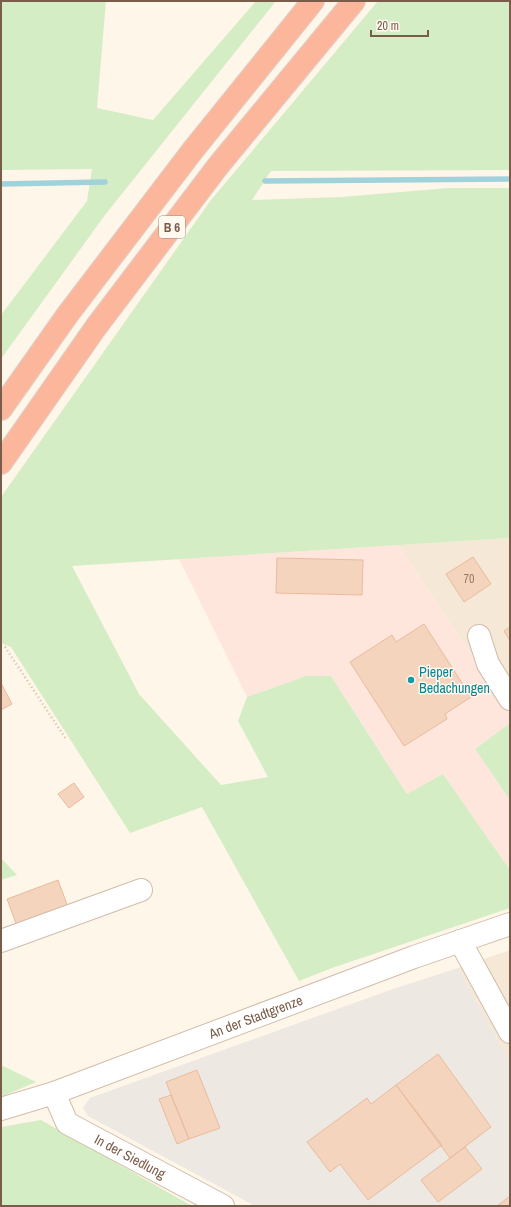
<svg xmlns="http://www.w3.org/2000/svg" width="511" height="1207" font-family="'Archivo Narrow',sans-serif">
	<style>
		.residential { fill: #f6e8d6 }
		.commercial { fill: #fee6dc }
		.industrial { fill: #eee8e2 }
		.green { fill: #d5edc5 }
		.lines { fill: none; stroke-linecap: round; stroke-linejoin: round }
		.stream { stroke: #a0d2dc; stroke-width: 5.5 }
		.building { fill: #f5d4be; stroke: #e9bb9d }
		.minor-casing { stroke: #d1bdac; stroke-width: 24 }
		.highway-casing { stroke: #dcd5d0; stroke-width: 24 }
		.path { stroke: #dbb8a0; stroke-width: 2.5; stroke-dasharray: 1 3; stroke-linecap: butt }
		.minor { stroke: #fff; stroke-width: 22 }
		.highway { stroke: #fbb69c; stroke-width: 22 }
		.culture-dot { fill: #0f9aa8; stroke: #fff9f0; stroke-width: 1.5 }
		.labels { text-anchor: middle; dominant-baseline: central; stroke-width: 3; stroke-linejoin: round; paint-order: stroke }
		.number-label { font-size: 12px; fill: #997a67 }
		.shield { fill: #fff9f0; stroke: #a28b7c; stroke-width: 1 }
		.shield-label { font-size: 13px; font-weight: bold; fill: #7a5c4a }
		.culture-label { font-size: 14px; fill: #0d838f; stroke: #fff9f0; text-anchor: start }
		.street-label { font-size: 14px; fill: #7a5c4a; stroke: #fff9f0 }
	</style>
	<rect width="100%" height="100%" fill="#fef6e8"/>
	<path class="residential" d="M510 538V714L399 545Z
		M510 950V1062L458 968Z"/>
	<path class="commercial" d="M399 545 510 714V723L475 749 510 800V870L443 774 408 795 331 676H306L247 697 179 559Z"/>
	<path class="industrial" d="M458 968 510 1062V1206H255L88 1116 83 1108 90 1098 393 989Z"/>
	<path class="green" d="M1 1H106L97 108 153 120 256 1H276L105 215 1 359V315L87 201 92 169 1 170Z
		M378 1H510V170L271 171 252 200 342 197 448 188H510V538L72 566 139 694 221 785 268 777 238 721 247 697 306 676H331L407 794 443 774 510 870V908L332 968 299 981 202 807 130 833 11 647 1 643V497L211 200Z
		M510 723V800L475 749Z
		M1 858 17 875 1 880Z
		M1 1065 36 1082 1 1097Z
		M41 1120 192 1206H1V1127Z"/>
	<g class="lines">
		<path class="stream" d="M265 181 510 179
			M1 184 105 182"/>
	</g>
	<path class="building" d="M473 557 491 584 464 602 446 574Z
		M277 558 363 560 362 595 276 593Z
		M424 624 471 697 445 714 447 719 404 746 350 662 392 635 396 642Z
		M510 627V641L504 631Z
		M1 683 12 704 1 710Z
		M74 783 84 797 69 808 58 794Z
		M58 880 69 910 18 929 7 899Z
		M438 1054 491 1127 450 1158 396 1085Z
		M197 1070 220 1128 189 1139 166 1082Z
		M396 1085 442 1145 368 1200 340 1164 330 1172 307 1142 367 1098 371 1104Z
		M171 1095 189 1139 177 1144 159 1099Z
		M465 1147 482 1169 438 1202 421 1180Z
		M510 1196V1206H497Z"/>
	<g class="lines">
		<g class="minor-casing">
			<g id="minor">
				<path d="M479 636 488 664 510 699"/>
				<path d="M1 941 141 890"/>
				<path d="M460 941 510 1032"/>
				<path id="s1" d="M54 1093 67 1123 223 1206"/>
				<path id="s2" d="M1 1109 54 1093 414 957 510 924"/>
			</g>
		</g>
		<g class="highway-casing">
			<path id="highway" d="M1 409 68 314 193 150 313 1
				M1 463 96 327 218 166 354 1"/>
		</g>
		<path class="path" d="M1 646 5 647 66 739"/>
		<use href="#minor" class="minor"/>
		<use href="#highway" class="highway"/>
	</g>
	<circle class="culture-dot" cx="411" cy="680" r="4"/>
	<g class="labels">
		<g class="number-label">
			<text x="469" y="579">70</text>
		</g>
		<rect class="shield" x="159" y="216" width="26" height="22" rx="3"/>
		<g class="shield-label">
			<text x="172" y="227">B 6</text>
		</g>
		<g class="culture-label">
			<text x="419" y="672">Pieper<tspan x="419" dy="16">Bedachungen</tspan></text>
		</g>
		<g class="street-label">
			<text stroke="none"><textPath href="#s2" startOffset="271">An der Stadtgrenze</textPath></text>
			<text stroke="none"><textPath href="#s1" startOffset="104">In der Siedlung</textPath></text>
		</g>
	</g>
	<rect width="511" height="1207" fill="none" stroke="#7a5c4a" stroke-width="4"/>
	<path d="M371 30v6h57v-6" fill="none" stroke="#7a5c4a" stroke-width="2"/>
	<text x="377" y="30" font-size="12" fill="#7a5c4a" stroke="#fff9f0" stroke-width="3" paint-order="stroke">20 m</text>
</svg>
